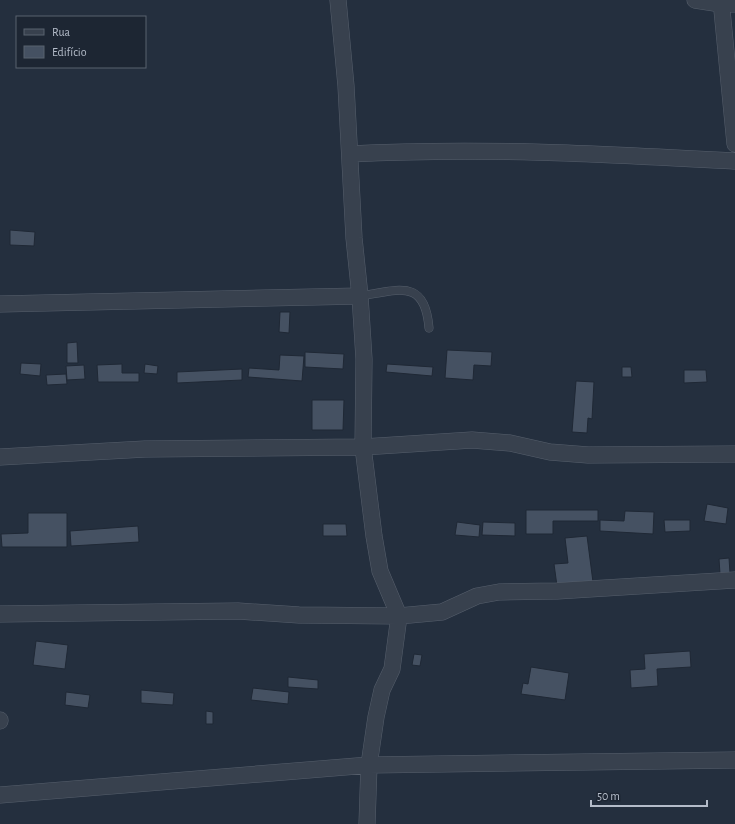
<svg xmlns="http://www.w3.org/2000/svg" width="735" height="824" font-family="'Alegreya Sans',sans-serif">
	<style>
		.building { fill: #455162; stroke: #1f2835 }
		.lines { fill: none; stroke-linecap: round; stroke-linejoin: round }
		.lane-casing { stroke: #565f6c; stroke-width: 9 }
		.street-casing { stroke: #565f6c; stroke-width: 17 }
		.lane { stroke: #38414e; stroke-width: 8 }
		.street { stroke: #38414e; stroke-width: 16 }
	</style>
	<rect width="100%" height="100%" fill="#242f3e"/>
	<path class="building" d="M10 230 35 232 34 246 10 245Z
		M280 312H290L289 333 279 332Z
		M77 342 78 363H67V343Z
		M447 350 492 352 491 366 474 365 473 380 445 378Z
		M305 352 344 354 343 369 305 367Z
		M280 355 304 356 302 381 248 377 249 368 279 370Z
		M21 363 41 364 40 376 20 374Z
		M122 364V373H139V382H98L97 365Z
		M145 364 158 366 157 374 144 373Z
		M387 364 433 367 432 376 386 372Z
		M84 365 85 379 67 380 66 366Z
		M622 367H631L632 377H622Z
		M242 369V380L177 383V372Z
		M684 370H706L707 382 684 383Z
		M66 374 67 384 47 385 46 375Z
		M576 381 594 382 592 419 588 418 587 433 572 432Z
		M312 400H344L343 430H312Z
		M707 504 728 508 726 524 704 521Z
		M526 510H598V521H553V534H526Z
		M625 511 654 512 653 534 600 531V520L624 521Z
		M28 513H67V547H2L1 534 28 533Z
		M664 520H690V531L665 532Z
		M457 522 480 525 479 537 455 535Z
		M483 522 515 523V536L482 535Z
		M323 524H346L347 536H323Z
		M138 526 139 542 71 546 70 531Z
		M587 536 593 582 557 586 554 564 568 563 565 538Z
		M729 558 730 573 720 574 719 559Z
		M36 641 68 645 65 669 33 665Z
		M690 651 691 667 657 669 658 686 631 688 630 670 645 669 644 654Z
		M414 654 422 655 420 666 412 665Z
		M531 667 569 673 565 700 521 694 523 683 528 684Z
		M288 677 318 680V689L288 687Z
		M253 688 289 692 288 704 251 700Z
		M141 690 174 693 173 705 141 703Z
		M66 692 90 695 88 708 65 705Z
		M206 711 213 712V724H206Z"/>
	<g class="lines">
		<g class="lane-casing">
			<path id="lane" d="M360 296C399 290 425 278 429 328"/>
		</g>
		<g class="street-casing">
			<path id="street" d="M695 0 721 4H735
				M721 0 735 144
				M350 154C480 147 606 154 735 161
				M0 304 360 296
				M0 457 145 449 363 447 472 440 510 443 550 452 588 455 735 454
				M0 614 238 611 299 615 399 616 442 612 477 596 499 592 557 591 735 580
				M0 720V721
				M0 795 369 765 376 717 382 690 392 669 399 616 380 571 374 536 363 447 364 359 360 296 354 238 346 86 338 0
				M367 824 369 765 735 760"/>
		</g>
		<use href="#lane" class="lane"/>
		<use href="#street" class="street"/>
	</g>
	<rect x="16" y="16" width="130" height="52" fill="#1d2633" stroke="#59626f"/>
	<rect x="24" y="29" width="20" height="6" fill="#38414e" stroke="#59626f"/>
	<text x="52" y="36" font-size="12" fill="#b4bcc9">Rua</text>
	<rect x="24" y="46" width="20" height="12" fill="#455162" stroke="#59626f"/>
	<text x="52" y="56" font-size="12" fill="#b4bcc9">Edifício</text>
	<path d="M591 800v6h116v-6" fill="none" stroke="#b4bcc9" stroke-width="2"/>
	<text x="597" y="800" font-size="12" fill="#b4bcc9" stroke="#1d2633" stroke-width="3" paint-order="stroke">50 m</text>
</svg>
